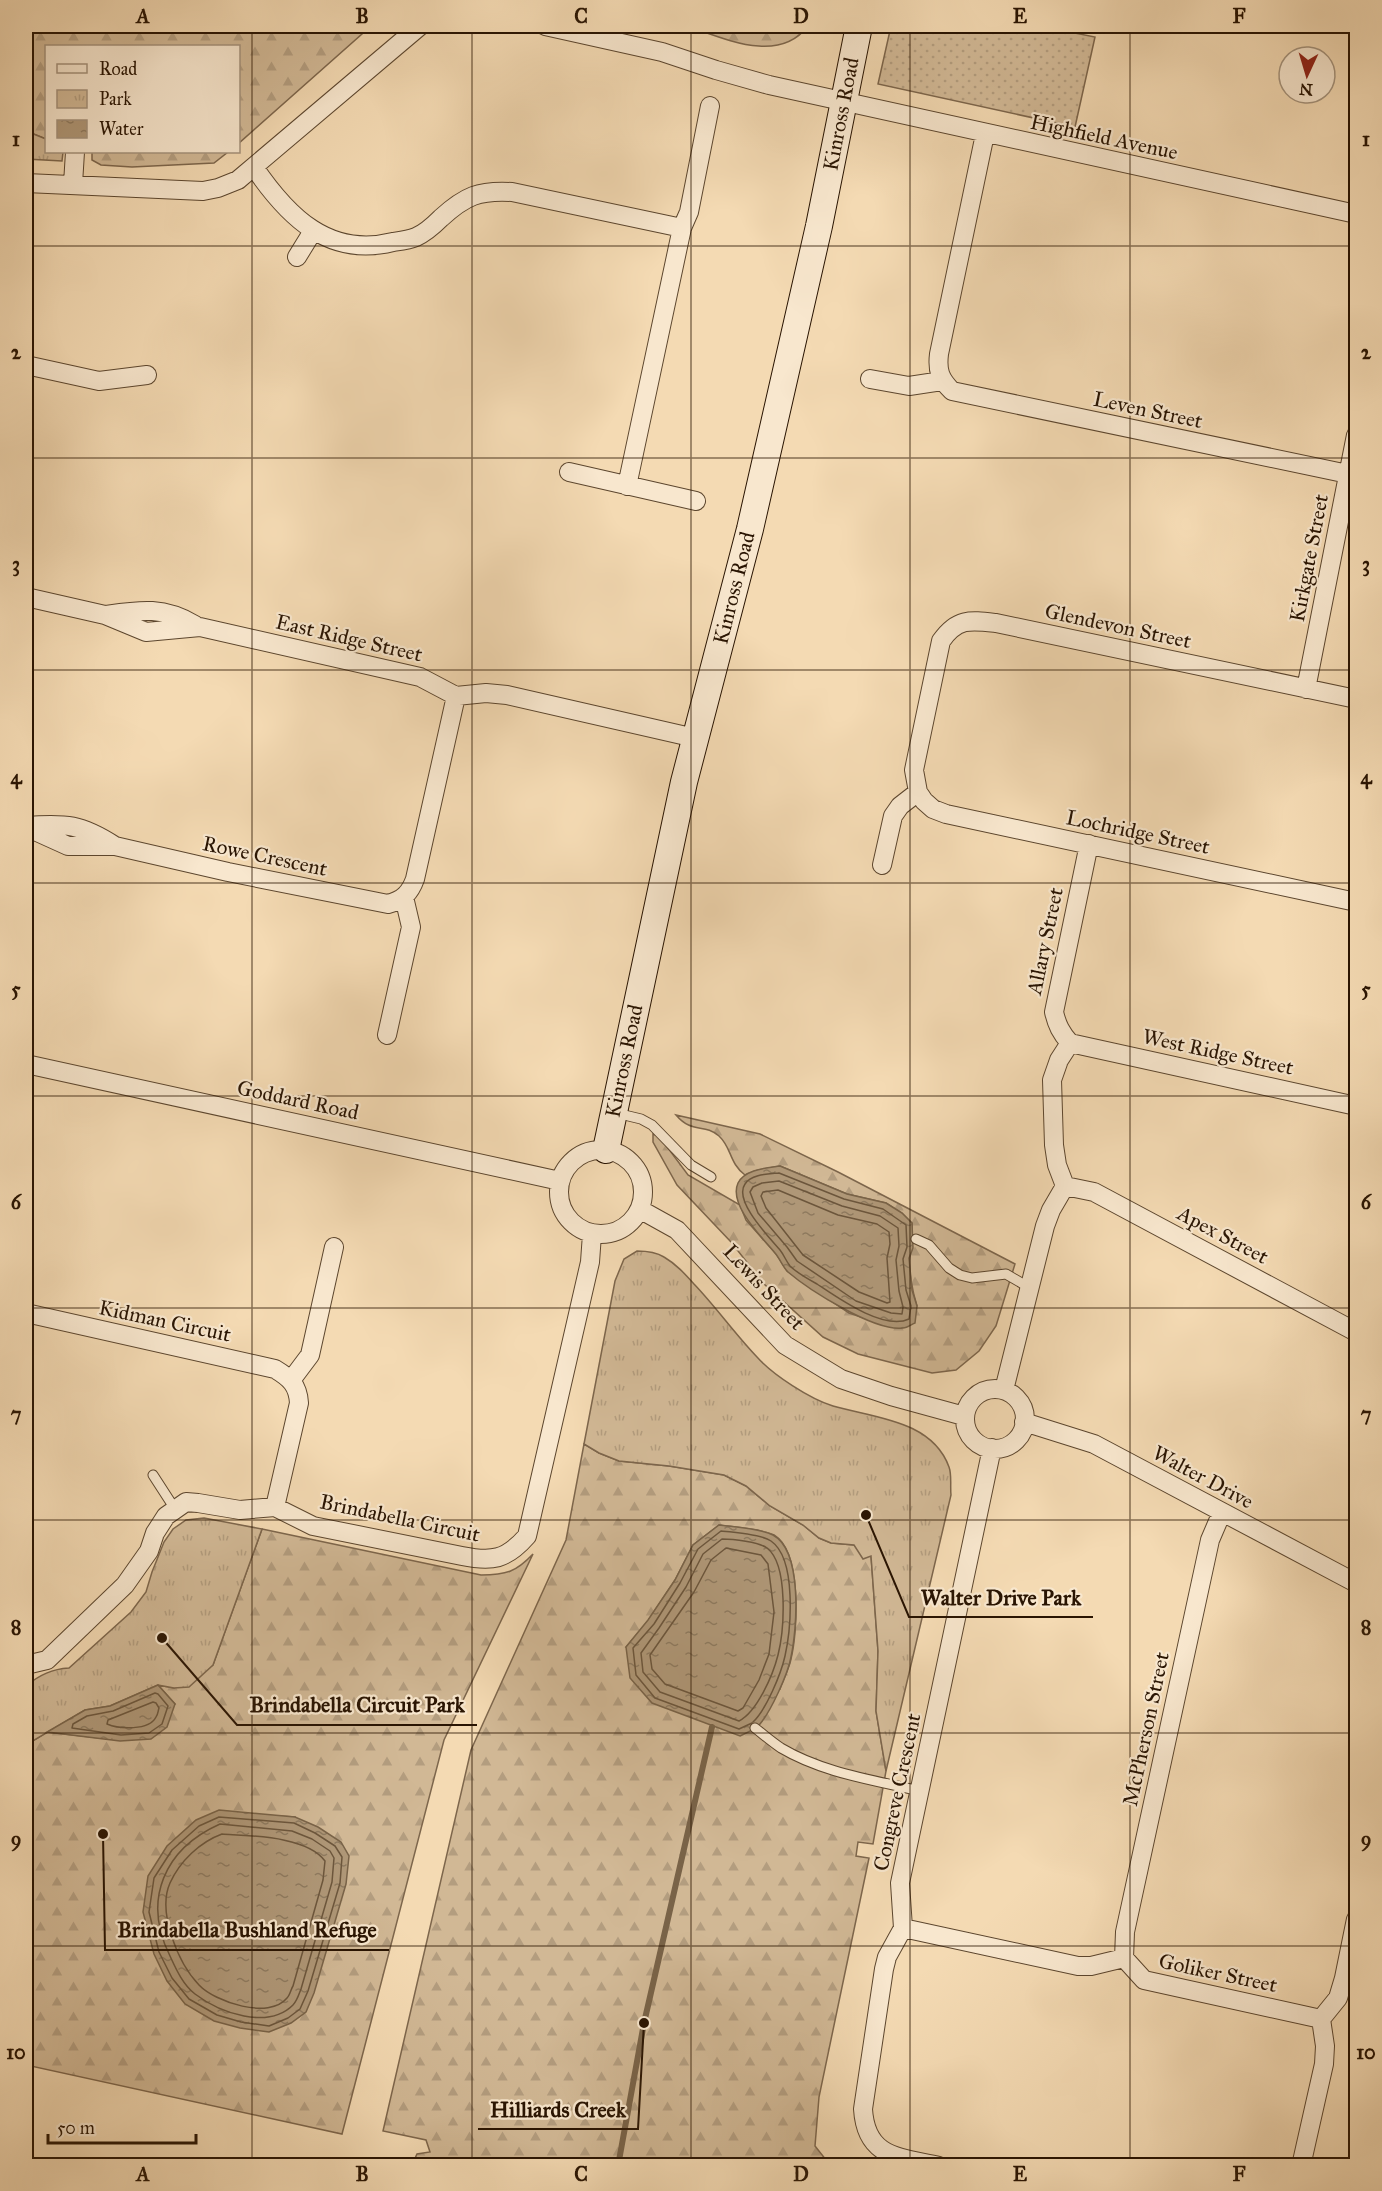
<svg xmlns="http://www.w3.org/2000/svg" width="1382" height="2191" font-family="'IM FELL Great Primer',serif">
	<style>
		.grass { fill: url(#grass-dots); stroke: #7d664c; stroke-width: 1.5 }
		.forest { fill: url(#forest-firs); stroke: #7d664c; stroke-width: 1.5; fill-rule: evenodd }
		.park { fill: url(#park-tufts); stroke: #7d664c; stroke-width: 1.5 }
		.water { fill: url(#water-ripples); stroke: #796348; stroke-width: 1.5 }
		.lines { fill: none; stroke-linecap: round; stroke-linejoin: round }
		.shore { stroke: #6c563c; stroke-width: 1.5 }
		.stream { stroke: #796348; stroke-width: 6 }
		.lane-casing { stroke: #5c462e; stroke-width: 11 }
		.street-casing { stroke: #5c462e; stroke-width: 20 }
		.secondary-casing { stroke: #291402; stroke-width: 28 }
		.lane { stroke: #f8e7ce; stroke-width: 9 }
		.street { stroke: #f8e7ce; stroke-width: 18 }
		.secondary { stroke: #f8e7ce; stroke-width: 26 }
		.grid { fill: none; stroke: #291402; stroke-width: 1.5; stroke-opacity: 0.55 }
		.labels { text-anchor: middle; dominant-baseline: central; stroke-width: 4.5; stroke-linejoin: round; paint-order: stroke }
		.street-label { font-size: 21px; fill: #291402; stroke: #f8e7ce }
		.leader { fill: none; stroke: #291402; stroke-width: 2 }
		.callout-dot { fill: #291402; stroke: #f8e7ce; stroke-width: 2 }
		.callout-label { font-size: 22px; text-anchor: middle; font-weight: bold; fill: #291402; stroke: #f8e7ce; stroke-width: 4.5; stroke-linejoin: round; paint-order: stroke }
		.neatline { fill: none; stroke: #291402; stroke-width: 2 }
		.grid-label { font-size: 20px; text-anchor: middle; font-weight: bold; fill: #291402 }
	</style>
	<defs>
		<pattern id="grass-dots" width="8" height="8" patternUnits="userSpaceOnUse" patternTransform="scale(1.5)"><rect width="8" height="8" fill="#d1b895"/><path d="M2 2h.1M6 6h.1" fill="none" stroke="#b39d7f" stroke-width="1.8" stroke-linecap="round"/></pattern>
		<pattern id="forest-firs" width="22" height="20" patternUnits="userSpaceOnUse" patternTransform="scale(1.5)"><rect width="22" height="20" fill="#d1b895"/><path d="M5 1l3.5 6h-7zM16 11l3.5 6h-7z" fill="#b39d7f"/></pattern>
		<pattern id="park-tufts" width="24" height="20" patternUnits="userSpaceOnUse" patternTransform="scale(1.5)"><rect width="24" height="20" fill="#d1b895"/><path d="M3 7l-1-3M5 7V3M7 7l1-3M15 17l-1-3M17 17v-4M19 17l1-3" fill="none" stroke="#b39d7f"/></pattern>
		<pattern id="water-ripples" width="26" height="14" patternUnits="userSpaceOnUse" patternTransform="scale(1.5)"><rect width="26" height="14" fill="#af9777"/><path d="M2 4q2-2 4 0t4 0M15 11q2-2 4 0t4 0" fill="none" stroke="#8e7a5f"/></pattern>
	</defs>
	<rect width="100%" height="100%" fill="#f4dab3"/>
	<filter id="stains"><feTurbulence type="fractalNoise" baseFrequency=".00333" numOctaves="4"/><feColorMatrix values="0 0 0 0 .2 0 0 0 0 .09 0 0 0 0 .02 0 0 0 .5 -.17"/></filter>
	<radialGradient id="worn" r=".72"><stop offset=".6" stop-color="#630" stop-opacity="0"/><stop offset="1" stop-color="#630" stop-opacity=".3"/></radialGradient>
	<path class="grass" d="M891 26H1040L1095 37 1075 127 878 84Z"/>
	<path class="forest" d="M26 26H371L239 143 238 46H46V139L26 131Z
		M687 26H808C778 65 724 38 687 26Z
		M92 152H228L214 163 132 167 101 165 92 160Z
		M676 1115 760 1134 838 1172 1015 1264 996 1326 979 1351 956 1370 932 1373 858 1354 823 1337 764 1284 731 1242 677 1185 653 1142V1134L659 1136 688 1175 740 1205 746 1220 777 1255 787 1271 849 1313 888 1326 917 1306C913 1293 908 1270 910 1257 912 1243 913 1238 912 1223L902 1213 886 1203 847 1194 780 1166 758 1170 745 1175C729 1163 732 1148 719 1136 704 1123 692 1134 676 1115Z
		M584 1444 599 1453 619 1461 669 1466 724 1475 746 1486 770 1506 803 1525 819 1538 831 1543 854 1545 871 1556 878 1651 876 1711 886 1771 873 1844 858 1842 856 1856 869 1858 819 2097 815 2146 830 2165H412L417 2154 430 2152 426 2140 383 2131 471 1750 566 1540ZM719 1525C732 1527 763 1529 774 1535 802 1552 798 1630 791 1659 789 1669 783 1679 780 1689L626 1647 648 1621 675 1580 693 1545Z
		M262 1529 481 1575C506 1575 516 1572 533 1554L444 1740 342 2134 26 2065V1745L47 1732 99 1738 175 1704 158 1685 174 1688 213 1665ZM261 1815 295 1817 269 2032Z"/>
	<path class="park" d="M26 131 46 139V152H63L62 161 26 159Z
		M637 1251C646 1251 656 1252 664 1257 676 1264 685 1274 694 1284 716 1307 735 1334 757 1357 773 1375 810 1399 833 1406 874 1418 932 1420 949 1467 952 1475 950 1486 951 1495L886 1771 876 1711 878 1651 871 1556 863 1559 854 1545 831 1543 819 1538 803 1525 770 1506 746 1486 724 1475 669 1466 619 1461 599 1453 584 1444 615 1281 624 1259Z
		M204 1518 262 1529 213 1665 189 1687 174 1688 158 1685 110 1706 85 1710 26 1745 27 1685C40 1675 52 1669 69 1668L131 1612 146 1592 152 1572 164 1542 173 1529 186 1520Z"/>
	<path class="water" d="M780 1166 847 1194 886 1203 902 1213 912 1223 913 1248 909 1258 912 1290 917 1306 915 1323C912 1324 907 1328 903 1328 875 1332 809 1290 788 1272 783 1267 780 1259 775 1253 763 1238 728 1205 738 1183 745 1169 767 1168 780 1166Z
		M719 1525C734 1527 760 1528 773 1535 803 1551 797 1629 791 1657 788 1674 771 1711 760 1724 756 1729 746 1733 740 1736L652 1703 630 1678 626 1647 648 1620 675 1580 693 1545Z
		M158 1685 175 1704 167 1727 151 1739 120 1741 47 1732 85 1710 110 1706Z
		M219 1810 295 1817 318 1827 341 1842 349 1856 346 1884 314 1993 306 2012 291 2023 269 2032 240 2028 214 2021 185 2004 167 1981 154 1954 143 1912 148 1876 167 1846 196 1820Z"/>
	<g class="lines">
		<path class="shore" d="M779 1173 844 1199 883 1209 906 1225 907 1247 903 1259 906 1290 911 1306 909 1319C884 1331 838 1298 817 1284 808 1279 797 1273 790 1266 786 1261 784 1255 780 1250 770 1238 733 1201 745 1184 751 1174 769 1174 779 1173Z
			M779 1181 842 1206 880 1216 898 1228 899 1246 896 1260 899 1291 903 1307 902 1314 891 1313 856 1301 797 1261 787 1247 758 1213 750 1192 753 1187 762 1183Z
			M778 1190 838 1215 877 1224 889 1232 890 1244 887 1258 890 1302 887 1303 859 1292 803 1255 766 1208 761 1196 763 1192Z
			M722 1539C733 1539 759 1542 767 1548 789 1565 784 1631 778 1655 773 1675 757 1712 739 1721L660 1692 643 1672 641 1653 659 1628 686 1587 703 1554Z
			M726 1548 761 1555 768 1564 774 1612 769 1654 759 1680 743 1708 738 1711 665 1684 652 1669 650 1655 694 1592 711 1560Z
			M155 1693 158 1694 168 1706 162 1724 149 1733 121 1735 72 1728 73 1724 87 1716 113 1711Z
			M153 1702 156 1703 159 1708C158 1711 158 1715 156 1717 149 1731 119 1729 107 1724L108 1720Z
			M752 1723 739 1729 655 1698 636 1675 633 1648 654 1624 680 1583 698 1549 721 1531C733 1532 761 1534 771 1541 797 1559 791 1629 785 1656 781 1674 766 1710 753 1722
			M219 1817 294 1823 315 1833 335 1846 342 1857 340 1883 308 1991 300 2009 288 2018 269 2026 241 2022 217 2015 189 1999 172 1978 159 1952 149 1912 154 1878 172 1850 199 1826Z
			M220 1824 292 1831 312 1839 330 1851 334 1858 332 1882 301 1989C299 1994 297 2001 293 2005 268 2030 220 2013 195 1994 183 1985 176 1969 170 1956 142 1900 164 1849 220 1824Z
			M222 1834C251 1836 307 1836 325 1861L323 1880 293 1986C291 1989 290 1995 287 1998 269 2020 215 2002 199 1985 178 1963 157 1912 170 1883 180 1861 200 1842 222 1834Z"/>
		<path class="stream" d="M618 2166 644 2023 712 1727"/>
		<g class="lane-casing">
			<path id="lane" d="M616 1113 641 1119 652 1125 691 1165 711 1177
				M916 1239 929 1245 949 1268 960 1275 972 1278 1006 1274 1030 1288
				M153 1475 175 1509
				M755 1728C764 1735 772 1742 781 1748 823 1773 874 1780 920 1791"/>
		</g>
		<g class="street-casing">
			<path id="street" d="M545 26 662 52 716 70 769 85 1356 214
				M985 134 939 354C937 371 940 379 952 391L1348 474
				M254 167C288 217 329 258 393 242 400 241 409 240 416 237 425 233 434 225 441 218 465 196 479 190 512 192L682 228 689 212 710 106
				M26 183 203 191 218 188 238 180 420 26
				M73 184 75 152
				M297 257 313 231
				M26 365 99 381 147 375
				M870 379 909 386 942 381
				M569 472 696 501
				M627 486 682 228
				M26 597 105 615 146 632 200 627 420 677 456 696 486 693 507 695 695 738
				M105 615C140 610 163 606 195 625
				M1306 689 1356 435
				M1356 699 996 623C970 620 957 618 941 641L914 770 918 792 924 801 933 809 946 814 1356 902
				M26 826C66 823 81 824 115 846
				M26 827 68 846H115L228 872 388 904C403 900 410 893 415 879L456 696
				M882 865 893 816 900 806 918 792
				M387 1035 411 927 404 897
				M1070 1043 1356 1106
				M1070 1043C1061 1033 1057 1025 1054 1012L1089 844
				M26 1064 560 1181
				M559 1192a42 42 0 1 1 84 0a42 42 0 1 1-84 0Z
				M1065 1186 1094 1192 1356 1332
				M641 1210 677 1230 785 1345 841 1379 891 1396 964 1416
				M26 1313 275 1369C290 1378 298 1385 299 1403L275 1507
				M292 1379 310 1355 334 1247
				M965 1419a30 30 0 1 1 60 0a30 30 0 1 1-60 0Z
				M1004 1390 1045 1226 1051 1210 1065 1186 1057 1165 1054 1145 1052 1080 1059 1060 1070 1043
				M1024 1422 1094 1444 1356 1583
				M26 1665 47 1660 125 1585 149 1551 155 1533 166 1516 186 1502 198 1503 240 1510 275 1507 313 1526 462 1556C492 1562 506 1560 527 1536L590 1262 592 1234
				M903 1928 1078 1966H1091L1124 1958 1144 1980 1321 2019
				M1124 1958 1125 1932 1210 1540 1222 1512
				M939 2166C899 2157 866 2158 863 2109L884 1969 887 1957 903 1928 900 1883 992 1448
				M1301 2166 1324 2064 1325 2046 1321 2019 1338 1998 1344 1978 1356 1919"/>
		</g>
		<g class="secondary-casing">
			<path id="secondary" d="M606 1150 684 782 750 529 819 226 859 26"/>
		</g>
		<use href="#lane" class="lane"/>
		<use href="#street" class="street"/>
		<use href="#secondary" class="secondary"/>
	</g>
	<path class="grid" d="M252 26V2166M472 26V2166M691 26V2166M910 26V2166M1130 26V2166M26 246H1356M26 458H1356M26 670H1356M26 883H1356M26 1096H1356M26 1308H1356M26 1520H1356M26 1733H1356M26 1946H1356"/>
	<g class="labels">
		<g class="street-label">
			<text transform="translate(841 114) rotate(-79)">Kinross Road</text>
			<text transform="translate(1104 137) rotate(12)">Highfield Avenue</text>
			<text transform="translate(1148 410) rotate(12)">Leven Street</text>
			<text transform="translate(1309 558) rotate(-79)">Kirkgate Street</text>
			<text transform="translate(734 588) rotate(-76)">Kinross Road</text>
			<text transform="translate(1118 626) rotate(12)">Glendevon Street</text>
			<text transform="translate(349 638) rotate(13)">East Ridge Street</text>
			<text transform="translate(1138 832) rotate(12)">Lochridge Street</text>
			<text transform="translate(265 856) rotate(12)">Rowe Crescent</text>
			<text transform="translate(1045 941) rotate(-78)">Allary Street</text>
			<text transform="translate(1218 1052) rotate(12)">West Ridge Street</text>
			<text transform="translate(624 1061) rotate(-78)">Kinross Road</text>
			<text transform="translate(298 1100) rotate(12)">Goddard Road</text>
			<text transform="translate(1223 1235) rotate(28)">Apex Street</text>
			<text transform="translate(764 1287) rotate(47)">Lewis Street</text>
			<text transform="translate(165 1321) rotate(12)">Kidman Circuit</text>
			<text transform="translate(1203 1477) rotate(28)">Walter Drive</text>
			<text transform="translate(400 1518) rotate(12)">Brindabella Circuit</text>
			<text transform="translate(1146 1729) rotate(-78)">McPherson Street</text>
			<text transform="translate(897 1792) rotate(-78)">Congreve Crescent</text>
			<text transform="translate(1218 1973) rotate(12)">Goliker Street</text>
		</g>
	</g>
	<path class="leader" d="M866 1515L909 1617H1093M162 1638L237 1725H477M103 1834L105 1950H389M644 2023L638 2129H478"/>
	<g class="callout-dot">
		<circle cx="866" cy="1515" r="6"/>
		<circle cx="162" cy="1638" r="6"/>
		<circle cx="103" cy="1834" r="6"/>
		<circle cx="644" cy="2023" r="6"/>
	</g>
	<g class="callout-label">
		<text x="1001" y="1605">Walter Drive Park</text>
		<text x="357" y="1712">Brindabella Circuit Park</text>
		<text x="247" y="1937">Brindabella Bushland Refuge</text>
		<text x="558" y="2117">Hilliards Creek</text>
	</g>
	<rect width="1382" height="2191" fill="none" stroke="#f4dab3" stroke-width="66"/>
	<rect x="45" y="45" width="195" height="108" fill="#f8e7ce" stroke="#a5937c" stroke-width="1.5"/>
	<rect x="57" y="64" width="30" height="9" fill="#f8e7ce" stroke="#a5937c" stroke-width="1.5"/>
	<text x="99" y="75" font-size="18" fill="#291402">Road</text>
	<rect x="57" y="90" width="30" height="18" fill="url(#park-tufts)" stroke="#a5937c" stroke-width="1.5"/>
	<text x="99" y="105" font-size="18" fill="#291402">Park</text>
	<rect x="57" y="120" width="30" height="18" fill="url(#water-ripples)" stroke="#a5937c" stroke-width="1.5"/>
	<text x="99" y="135" font-size="18" fill="#291402">Water</text>
	<g transform="translate(1307 75) rotate(184)"><circle r="28" fill="#f8e7ce" stroke="#a5937c" stroke-width="1.5"/>
	<path d="M0-4.5L10 22L0 15L-10 22Z" fill="#8f2418"/>
	<text y="-9" font-size="16" font-weight="bold" text-anchor="middle" fill="#291402">N</text>
	</g>
	<path d="M48 2134v9h148v-9" fill="none" stroke="#291402" stroke-width="3"/>
	<text x="57" y="2134" font-size="18" fill="#291402" stroke="#f8e7ce" stroke-width="4.5" paint-order="stroke">50 m</text>
	<rect x="33" y="33" width="1316" height="2125" class="neatline"/>
	<g class="grid-label">
		<text x="143" y="23">A</text>
		<text x="362" y="23">B</text>
		<text x="581" y="23">C</text>
		<text x="801" y="23">D</text>
		<text x="1020" y="23">E</text>
		<text x="1239" y="23">F</text>
		<text x="16" y="146">1</text>
		<text x="1366" y="146">1</text>
		<text x="16" y="359">2</text>
		<text x="1366" y="359">2</text>
		<text x="16" y="571">3</text>
		<text x="1366" y="571">3</text>
		<text x="16" y="784">4</text>
		<text x="1366" y="784">4</text>
		<text x="16" y="996">5</text>
		<text x="1366" y="996">5</text>
		<text x="16" y="1209">6</text>
		<text x="1366" y="1209">6</text>
		<text x="16" y="1421">7</text>
		<text x="1366" y="1421">7</text>
		<text x="16" y="1634">8</text>
		<text x="1366" y="1634">8</text>
		<text x="16" y="1846">9</text>
		<text x="1366" y="1846">9</text>
		<text x="16" y="2059">10</text>
		<text x="1366" y="2059">10</text>
		<text x="143" y="2181">A</text>
		<text x="362" y="2181">B</text>
		<text x="581" y="2181">C</text>
		<text x="801" y="2181">D</text>
		<text x="1020" y="2181">E</text>
		<text x="1239" y="2181">F</text>
	</g>
	<rect width="100%" height="100%" filter="url(#stains)"/>
	<rect width="100%" height="100%" fill="url(#worn)"/>
</svg>
